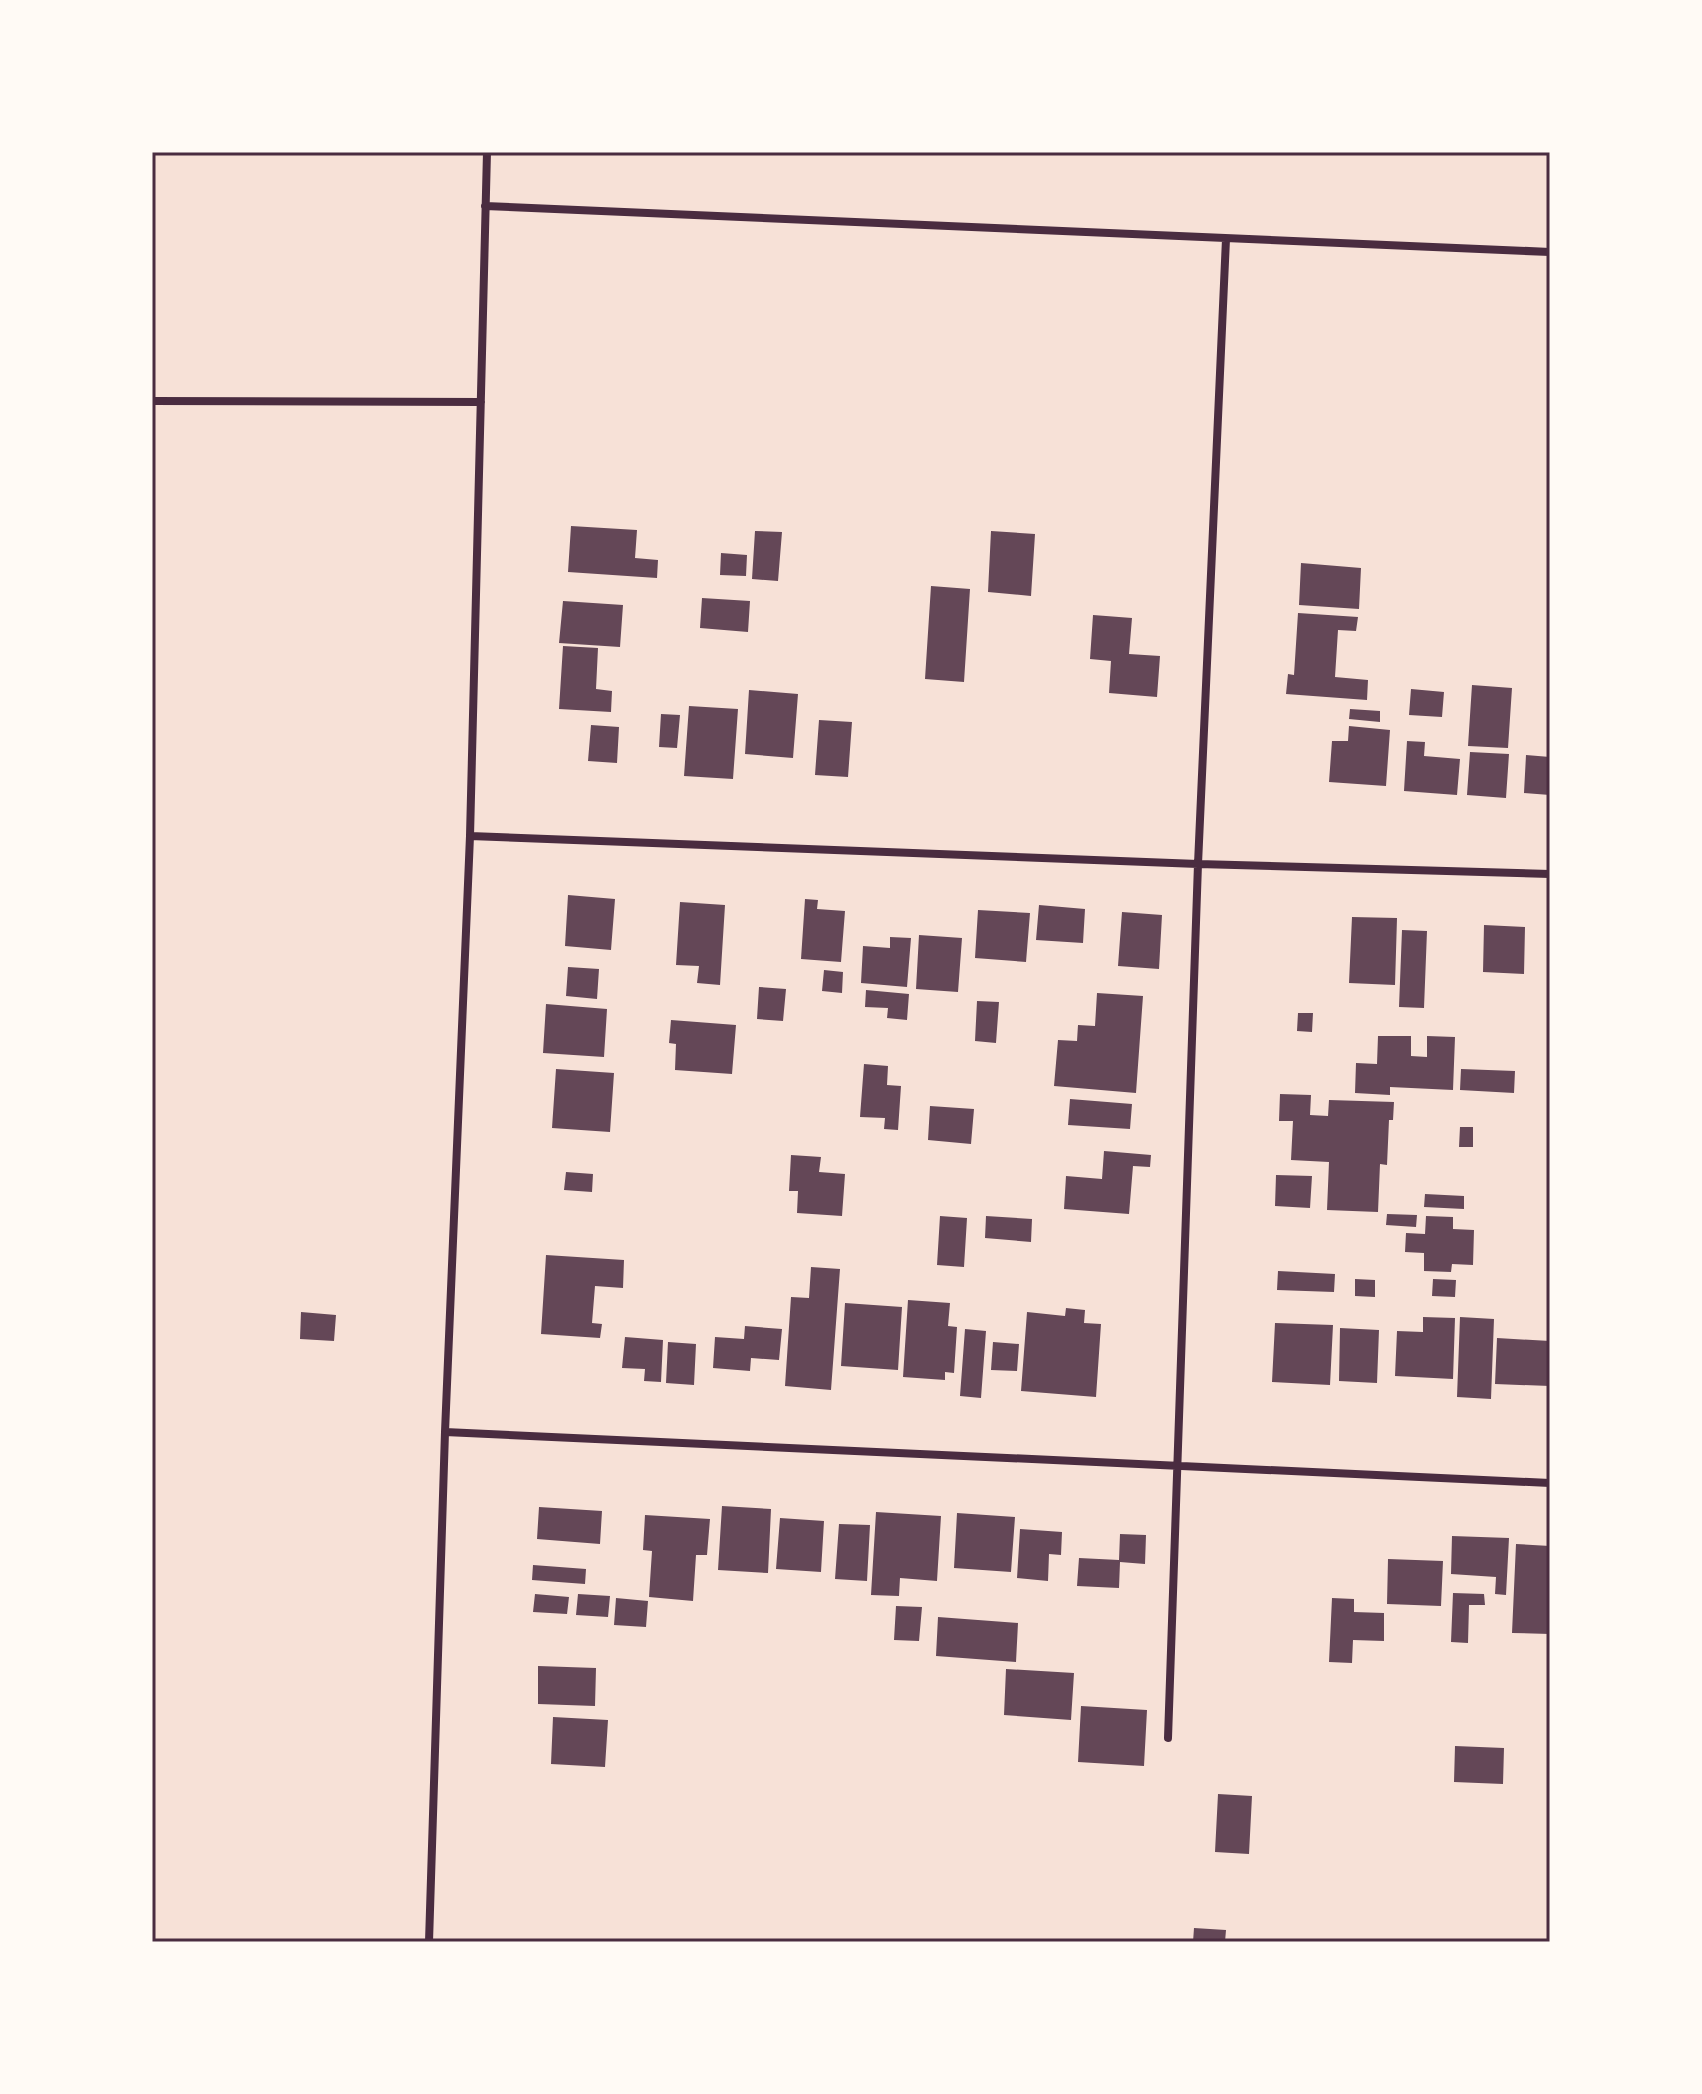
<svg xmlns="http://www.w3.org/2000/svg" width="1702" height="2094" font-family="'Roboto Condensed',sans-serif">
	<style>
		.building { fill: #644757 }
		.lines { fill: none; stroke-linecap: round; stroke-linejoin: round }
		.minor { stroke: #4a2c40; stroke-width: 8 }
		.neatline { fill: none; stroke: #4a2c40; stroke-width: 3 }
	</style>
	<rect width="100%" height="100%" fill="#f7e1d7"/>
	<path class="building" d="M571 526 637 530 635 558 658 560 657 578 568 572Z
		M755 531 782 532 778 581 752 579Z
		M991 531 1035 534 1031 596 988 592Z
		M721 553 747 555 746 576 720 575Z
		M1301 563 1361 568 1359 609 1299 605Z
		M931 586 970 589 964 682 925 679Z
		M702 598 750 601 748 632 700 628Z
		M563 601 623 605 620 647 559 643Z
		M1298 613 1358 617 1356 631 1338 630 1335 677 1368 680 1367 700 1286 694 1288 674 1294 675Z
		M1093 615 1132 618 1129 654 1160 656 1157 697 1109 693 1111 661 1090 659Z
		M563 646 598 648 596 689 612 691 611 712 559 709Z
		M1472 685 1512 688 1508 748 1468 746Z
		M1411 689 1444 692 1442 717 1409 715Z
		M749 690 798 694 793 758 745 754Z
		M689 706 738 709 733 779 684 776Z
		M1350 709 1380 711V722L1349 719Z
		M661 714 680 715 677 748 659 747Z
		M819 720 852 722 848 777 815 775Z
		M591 725 619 727 617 763 588 761Z
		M1349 726 1390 730 1386 786 1329 782 1332 741H1348Z
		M1407 741 1425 742 1424 756 1460 759 1457 795 1404 791Z
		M1470 752 1509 754 1506 798 1467 795Z
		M1526 755 1550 757V795L1524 793Z
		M568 895 615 899 611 950 565 946Z
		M805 899 818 900 817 909 845 911 841 962 801 959Z
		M680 902 725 905 720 985 697 983 699 966 676 965Z
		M1039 905 1085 909 1083 943 1036 940Z
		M978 910 1030 913 1026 962 975 958Z
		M1122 912 1162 915 1159 969 1118 966Z
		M1352 917 1397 918 1395 985 1349 983Z
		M1484 925 1525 927 1524 974 1483 972Z
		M1402 930 1427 931 1424 1008 1399 1007Z
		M919 935 962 938 958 992 916 989Z
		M890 937 911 938 907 987 861 983 863 946 890 948Z
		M568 967 599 969 597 999 566 996Z
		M824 970 843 972 842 993 822 991Z
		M759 987 786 989 783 1021 757 1019Z
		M866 990 909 994 907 1020 887 1018 888 1008 865 1007Z
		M1097 993 1143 996 1136 1093 1054 1086 1058 1040 1077 1041 1078 1025 1095 1026Z
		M977 1001 999 1002 996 1043 975 1041Z
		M546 1004 607 1009 604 1057 543 1053Z
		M1298 1013H1313L1312 1032 1297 1031Z
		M671 1020 736 1025 732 1074 675 1070 676 1044 669 1043Z
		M1378 1036H1411V1056L1427 1057V1036L1455 1037 1453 1090 1390 1087V1095L1355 1093 1356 1063 1377 1064Z
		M864 1064 888 1066 887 1085 901 1086 898 1130 884 1129 885 1118 860 1117Z
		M556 1069 614 1073 610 1132 552 1128Z
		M1461 1069 1515 1071 1514 1093 1460 1090Z
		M1280 1094 1311 1095 1310 1115 1328 1116 1329 1100 1394 1102 1393 1120H1389L1387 1165 1380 1164 1378 1212 1327 1210 1329 1162 1291 1160 1293 1121H1279Z
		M1070 1099 1132 1104 1130 1129 1068 1125Z
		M930 1106 974 1109 971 1144 928 1140Z
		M1460 1127H1473V1147H1459Z
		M1104 1151 1151 1155 1150 1167 1133 1166 1129 1214 1064 1209 1066 1176 1102 1179Z
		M791 1155 821 1157 819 1172 845 1174 842 1216 797 1213 798 1191H789Z
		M566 1172 593 1174 592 1192 564 1190Z
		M1276 1175 1312 1176 1310 1208 1275 1206Z
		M1425 1194 1464 1196V1209L1424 1207Z
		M1387 1214 1417 1215 1416 1227 1386 1225Z
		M940 1216 967 1218 964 1267 937 1265Z
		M986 1216 1032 1219 1031 1242 985 1238Z
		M1426 1216 1453 1217V1229L1474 1230 1473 1265 1452 1264 1451 1272 1424 1271V1253L1405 1252 1406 1233 1425 1234Z
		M546 1255 624 1260 623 1288 595 1286 592 1323 602 1324 600 1338 541 1334Z
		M811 1267 840 1269 831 1390 785 1386 791 1297 809 1298Z
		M1278 1271 1335 1274 1334 1292 1277 1290Z
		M1355 1279 1375 1280V1297L1355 1296Z
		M1433 1279 1456 1280 1455 1297 1432 1296Z
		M908 1300 950 1303 948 1326 957 1327 954 1373 945 1372V1380L903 1377Z
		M845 1303 902 1307 898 1370 841 1366Z
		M1066 1308 1085 1310 1084 1323 1101 1324 1096 1397 1021 1391 1027 1312 1065 1316Z
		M301 1312 336 1315 334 1341 300 1339Z
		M1423 1317 1455 1318 1453 1379 1395 1376 1397 1331 1423 1332Z
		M1460 1317 1494 1319 1491 1399 1457 1397Z
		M1275 1323 1333 1325 1330 1385 1272 1382Z
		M745 1326 782 1329 779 1360 751 1358 750 1371 713 1368 715 1337 744 1339Z
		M1340 1328 1379 1330 1377 1383 1339 1381Z
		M965 1329 986 1331 981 1398 960 1396Z
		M625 1337 663 1340 661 1382 644 1381 645 1369 622 1368Z
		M1497 1338 1550 1341V1386L1495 1384Z
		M668 1342 696 1344 694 1385 666 1383Z
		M993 1342 1019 1344 1017 1371 991 1370Z
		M722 1506 771 1509 768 1573 718 1570Z
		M539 1507 602 1511 600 1544 537 1539Z
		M876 1512 941 1516 937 1581 900 1578 899 1596 871 1595Z
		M957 1513 1015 1517 1011 1572 954 1568Z
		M645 1515 710 1519 707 1555H696L693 1601 649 1597 652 1551 643 1550Z
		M780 1518 824 1521 821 1572 776 1569Z
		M839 1524 870 1525 867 1581 835 1579Z
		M1020 1529 1062 1532 1061 1555 1049 1554 1048 1581 1017 1578Z
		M1120 1534 1146 1535 1145 1564 1120 1562 1119 1588 1077 1586 1079 1558 1119 1560Z
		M1452 1536 1509 1538 1506 1595 1495 1594 1496 1577 1451 1574Z
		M1516 1544 1550 1546V1634L1512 1633Z
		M1388 1559 1443 1561 1441 1606 1387 1604Z
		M533 1565 586 1569 585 1584 532 1580Z
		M1453 1593 1484 1594 1485 1605H1469L1468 1643 1451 1642Z
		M535 1594 569 1597 567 1614 533 1612Z
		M578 1594 610 1596 608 1617 576 1615Z
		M616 1598 648 1601 646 1627 614 1625Z
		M1332 1598 1354 1599V1612L1384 1613V1641L1353 1640 1352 1663 1329 1662Z
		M896 1606 922 1607 919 1641 894 1640Z
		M938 1617 1018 1623 1016 1662 936 1656Z
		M538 1666 596 1668 595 1706 538 1704Z
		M1006 1669 1074 1673 1071 1720 1004 1715Z
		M1081 1706 1147 1710 1144 1766 1078 1762Z
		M553 1717 608 1720 605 1767 551 1764Z
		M1455 1746 1504 1748 1503 1784 1454 1782Z
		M1218 1794 1252 1796 1249 1854 1215 1852Z
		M1194 1928 1226 1930 1225 1942H1193Z"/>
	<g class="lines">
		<path class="minor" d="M485 206 1550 252
			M152 401 481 402
			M470 836 1198 864 1550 874
			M445 1432 1550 1483
			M1168 1738 1198 864 1226 239
			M429 1942 445 1432 470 836 487 152"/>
	</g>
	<rect width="1702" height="2094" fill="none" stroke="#fffaf5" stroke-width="308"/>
	<rect x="154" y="154" width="1394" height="1786" class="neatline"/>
</svg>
